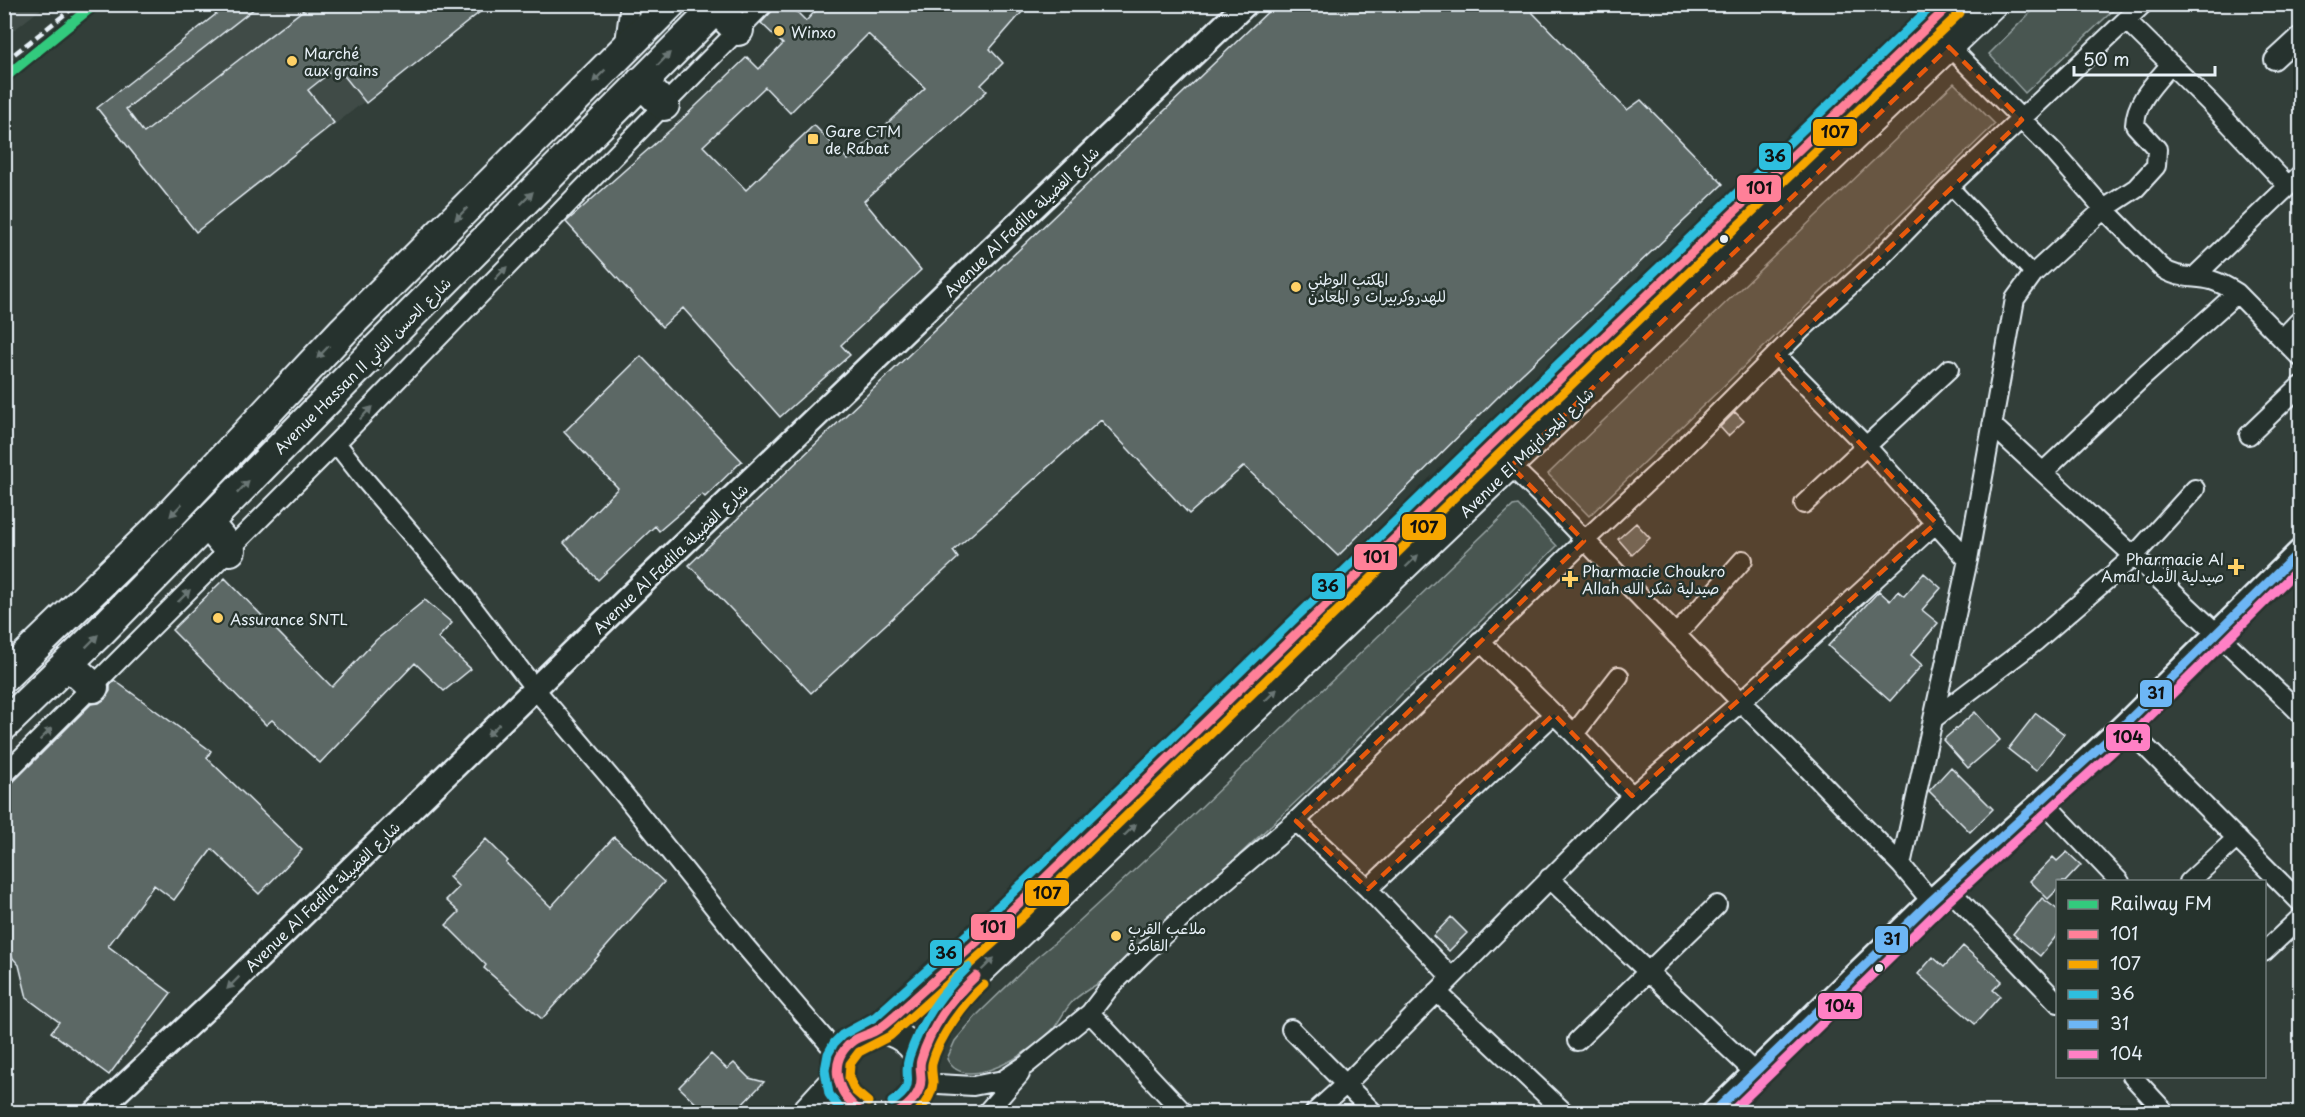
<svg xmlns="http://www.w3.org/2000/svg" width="2305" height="1117" font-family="'Playpen Sans','Playpen Sans Arabic',sans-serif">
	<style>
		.built { fill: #3f4b46 }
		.green { fill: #495651; stroke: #98a4a4; stroke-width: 1.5 }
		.building { fill: #5c6865; stroke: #e8f1f8; stroke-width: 1.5; fill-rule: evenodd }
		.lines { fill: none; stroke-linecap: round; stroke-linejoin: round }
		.pedestrian-casing { stroke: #e8f1f8; stroke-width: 18 }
		.minor-casing { stroke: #e8f1f8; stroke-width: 22 }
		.tertiary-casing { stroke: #e8f1f8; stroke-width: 27 }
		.secondary-casing { stroke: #e8f1f8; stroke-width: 30 }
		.primary-casing { stroke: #e8f1f8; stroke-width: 34 }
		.pedestrian { stroke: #26332d; stroke-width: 14 }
		.minor { stroke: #26332d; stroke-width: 18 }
		.tertiary { stroke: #26332d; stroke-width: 22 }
		.secondary { stroke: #26332d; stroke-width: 26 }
		.primary { stroke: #26332d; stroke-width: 30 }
		.rail { stroke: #e8f1f8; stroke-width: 4.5; stroke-dasharray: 9 4.5; stroke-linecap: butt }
		.bus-1-casing { stroke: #26332d; stroke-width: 14 }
		.bus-2-casing { stroke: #26332d; stroke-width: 14 }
		.bus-3-casing { stroke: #26332d; stroke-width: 14 }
		.bus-4-casing { stroke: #26332d; stroke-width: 14 }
		.bus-5-casing { stroke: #26332d; stroke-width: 14 }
		.bus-1 { stroke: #ff8098; stroke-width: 9 }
		.bus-2 { stroke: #f7a600; stroke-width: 9 }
		.bus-3 { stroke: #2dbfdf; stroke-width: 9 }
		.bus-4 { stroke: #6db6f5; stroke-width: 9 }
		.bus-5 { stroke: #ff80c5; stroke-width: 9 }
		.rail-1-casing { stroke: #26332d; stroke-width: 15 }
		.rail-1 { stroke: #33ca7d; stroke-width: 10 }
		.oneway { fill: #6a7674 }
		.marked { fill: #e8590c; fill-opacity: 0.2; stroke: #e8590c; stroke-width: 4.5; stroke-dasharray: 12 8; stroke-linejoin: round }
		.poi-dot { fill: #ffd166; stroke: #26332d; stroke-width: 2 }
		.bus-dot { fill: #e8f1f8; stroke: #26332d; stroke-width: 2 }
		.labels { text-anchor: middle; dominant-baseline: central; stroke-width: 5; stroke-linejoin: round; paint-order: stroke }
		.poi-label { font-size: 15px; fill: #e8f1f8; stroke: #26332d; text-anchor: start }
		.street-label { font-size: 15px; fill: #e8f1f8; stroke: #26332d }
		.line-badge { stroke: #26332d; stroke-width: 2 }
		.pale-badge-label { font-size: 16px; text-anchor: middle; font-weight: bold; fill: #111 }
	</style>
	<rect width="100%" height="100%" fill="#323e39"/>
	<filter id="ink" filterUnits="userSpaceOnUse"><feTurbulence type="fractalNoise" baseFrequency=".0167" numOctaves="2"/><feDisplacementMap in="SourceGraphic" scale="12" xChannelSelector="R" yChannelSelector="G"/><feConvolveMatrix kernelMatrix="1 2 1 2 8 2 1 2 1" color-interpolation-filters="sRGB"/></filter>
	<g filter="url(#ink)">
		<path class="built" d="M5 4H46V5L5 37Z
			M229 5H489L196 232 97 108Z"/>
		<path class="green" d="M2039 4 2119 5 2025 93 1989 54Z
			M1954 83 1995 124 1589 516 1548 474Z
			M1518 505 1557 546 1432 669 1402 694 1320 779 1112 975C1099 984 1084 990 1073 1001 1065 1009 1061 1019 1054 1028 1037 1048 966 1097 947 1059L955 1041 977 1015 1036 958 1064 935 1170 837 1513 506Z"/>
		<path class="building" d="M229 4H260L126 109 144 133 311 4H490L366 103 337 67 308 90 334 123 196 232 97 108Z
			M775 4H789L806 21 822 4H1029L990 49 1003 63 981 85 987 91 864 201 921 270 841 345 850 355 780 417 683 308 662 327 566 222 677 124 747 57 759 69 783 44 761 23 772 11ZM868 34 925 88 848 160 814 125 746 190 703 146 765 87 790 113Z
			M1276 4H1539L1532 12 1627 110 1641 100 1723 184 1504 391 1338 556 1244 466 1189 514 1101 420 953 551 958 558 811 693 689 565Z
			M641 356 742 461 705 497 702 494 659 531 655 526 598 580 564 543 618 488 564 432Z
			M1735 412 1744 421 1728 436 1720 427Z
			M1636 523 1650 538 1632 555 1618 539Z
			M1924 573 1941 588 1922 610 1938 623 1911 655 1922 665 1890 701 1828 646 1879 591 1890 601 1898 591 1904 596Z
			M225 578 332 687 376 640 425 600 452 623 438 638 471 669 444 691 415 663 320 763 272 720 266 725 172 630Z
			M114 680 211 751 207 758 302 850 259 894 212 849 174 900 154 885 108 946 171 993 109 1075 51 1032 59 1022 27 998 19 965 4 948V791L91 704 99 703 105 699 110 691V685Z
			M1975 712 2000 740 1968 768 1943 740Z
			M2036 713 2064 734 2036 771 2008 749Z
			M1951 767 1993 809 1970 832 1929 791Z
			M614 837 664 882 542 1019 484 968 486 965 446 925 459 912 446 900 459 887 449 877 486 839 508 861 506 863 551 907Z
			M2067 852 2081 865 2065 882H2058V889L2048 899 2030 881 2053 857 2057 861Z
			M2042 898 2058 910V934L2040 956 2013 934Z
			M1451 917 1467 933 1449 951 1433 936Z
			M1963 946 2002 981 1993 990 2000 996 1975 1024 1918 974 1933 957 1944 967Z
			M711 1054 727 1069 734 1063 749 1078 764 1082 734 1113H706L679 1087Z"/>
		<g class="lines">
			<g class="pedestrian-casing">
				<path id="pedestrian" d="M1950 186 2033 274"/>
			</g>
			<g class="minor-casing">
				<path id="minor" d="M2126 20 2209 102 2288 186
					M1929 26 2054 152 2104 209 2161 267C2175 279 2194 276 2211 280 2221 283 2228 287 2237 293L2300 357
					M624 50 630 4
					M2274 60 2300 36
					M2194 277 2300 175
					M2283 338 2300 320
					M1777 356 1867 447 1968 560
					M1992 425C2095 521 2200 615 2300 713
					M2249 435 2300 386
					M336 443 365 480 460 591 535 689 614 782 745 946 840 1057
					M1490 446 1552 506 1741 702 1809 770 1901 865 1931 901
					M2043 472 2142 378 2237 293
					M1804 504 1949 369
					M1676 635 1743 560
					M1480 641 1574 734 1632 796
					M1933 719 2036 641 2133 557 2195 489
					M2124 725 2300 902
					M1574 734 1619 676
					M4 775 336 443 664 105 764 4
					M2043 801 2120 882
					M1296 821 1368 889 1451 977
					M1901 865 1968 560 2015 299 2033 274 2104 209 2136 188 2156 166 2157 149 2135 125C2136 100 2156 82 2171 64
					M1549 878 1754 1072
					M2189 882 2237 838
					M1946 886 2058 1003
					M1368 889 1554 714
					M2264 952 2300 918
					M1437 992 1564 1112
					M1090 1013 1183 1112
					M1291 1029 1373 1112
					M1577 1041 1717 905
					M2132 1076 2165 1112
					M921 1083 973 1086 1003 1080 1026 1065 1090 1013 1110 987 1145 952 1193 908 1296 821 1584 541 1674 457 1803 328 1879 259 1950 186 2143 4
					M987 1112 1020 1074
					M1315 1112 1346 1084 1632 796 1741 702 1936 523"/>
			</g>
			<g class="tertiary-casing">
				<path id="tertiary" d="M96 1112 225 991 645 581 1246 4
					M1714 1112 1931 901 2043 801 2124 725 2300 551"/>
			</g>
			<g class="secondary-casing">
				<path id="secondary" d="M876 1032 1011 911 1490 446 1952 4
					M920 1062 938 1022 961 990 1994 4
					M805 1112 836 1078
					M861 1112C806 1083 856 1006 903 1039 913 1046 920 1057 922 1070 924 1089 913 1102 899 1112"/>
			</g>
			<g class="primary-casing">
				<path id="primary" d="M716 8 738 30
					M641 82 664 105
					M208 524 230 550
					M68 664 93 687
					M4 677 158 528 344 330 670 4
					M4 725 101 631 378 348 720 4"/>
			</g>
			<use href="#pedestrian" class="pedestrian"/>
			<use href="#minor" class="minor"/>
			<use href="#tertiary" class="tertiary"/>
			<use href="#secondary" class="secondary"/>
			<use href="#primary" class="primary"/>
			<path class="rail" d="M4 62 78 4"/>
			<g class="bus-1-casing">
				<path id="bus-1" d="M861 1112C837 1095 826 1061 853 1041 860 1036 868 1035 875 1031 882 1028 888 1022 894 1017L1011 911 1490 446 1951 4
					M899 1112C910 1104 921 1094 921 1079 921 1073 919 1066 921 1060 930 1028 952 998 976 976"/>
			</g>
			<g class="bus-2-casing">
				<path id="bus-2" d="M868 1102 855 1091 849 1078 850 1064 859 1052 890 1036 1019 920 1498 455 1960 13
					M918 1112C925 1104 932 1095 933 1083 933 1077 931 1070 932 1064 938 1038 965 1002 984 985"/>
			</g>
			<g class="bus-3-casing">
				<path id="bus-3" d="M892 1102C918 1084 902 1079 909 1057 920 1023 942 992 968 967
					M842 1112 829 1094 825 1070 828 1054 834 1043 842 1035 875 1017 1003 902 1482 437 1934 4"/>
			</g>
			<g class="bus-4-casing">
				<path id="bus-4" d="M1714 1112 1931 901 2124 725 2300 551"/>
			</g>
			<g class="bus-5-casing">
				<path id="bus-5" d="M1731 1112 1939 910 2132 734 2300 567"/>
			</g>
			<use href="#bus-1" class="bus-1"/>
			<use href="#bus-2" class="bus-2"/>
			<use href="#bus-3" class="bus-3"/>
			<use href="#bus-4" class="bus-4"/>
			<use href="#bus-5" class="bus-5"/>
			<g class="rail-1-casing">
				<path id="rail-1" d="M4 78 95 4"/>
			</g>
			<use href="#rail-1" class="rail-1"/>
		</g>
		<defs><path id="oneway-solid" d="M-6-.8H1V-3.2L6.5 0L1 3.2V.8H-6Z" transform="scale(1.5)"/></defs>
		<g class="oneway">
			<use href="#oneway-solid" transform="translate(664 59) rotate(-45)"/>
			<use href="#oneway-solid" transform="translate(599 76) rotate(135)"/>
			<use href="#oneway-solid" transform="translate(527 198) rotate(-45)"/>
			<use href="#oneway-solid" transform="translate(461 214) rotate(135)"/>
			<use href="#oneway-solid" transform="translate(501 273) rotate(-46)"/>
			<use href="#oneway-solid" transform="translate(323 352) rotate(134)"/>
			<use href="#oneway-solid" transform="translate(366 413) rotate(-46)"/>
			<use href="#oneway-solid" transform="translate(243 487) rotate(-47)"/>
			<use href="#oneway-solid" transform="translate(176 510) rotate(134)"/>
			<use href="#oneway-solid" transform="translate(1412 561) rotate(-44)"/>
			<use href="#oneway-solid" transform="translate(184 596) rotate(-45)"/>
			<use href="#oneway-solid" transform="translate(92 641) rotate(-45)"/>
			<use href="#oneway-solid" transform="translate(1271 695) rotate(-44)"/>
			<use href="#oneway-solid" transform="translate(493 730) rotate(136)"/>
			<use href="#oneway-solid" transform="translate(46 734) rotate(-45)"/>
			<use href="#oneway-solid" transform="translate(1130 830) rotate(-44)"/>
			<use href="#oneway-solid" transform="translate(988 964) rotate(-44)"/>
			<use href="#oneway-solid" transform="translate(233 983) rotate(135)"/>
		</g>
	</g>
	<path class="marked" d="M1949 47 2022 120 1777 356 1936 523 1632 796 1554 714 1368 889 1296 821 1584 541 1511 466Z"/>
	<g class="poi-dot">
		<circle cx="779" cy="31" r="6"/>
		<circle cx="292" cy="61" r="6"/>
		<rect x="807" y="133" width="12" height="12" rx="3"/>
		<circle cx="1296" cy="287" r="6"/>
		<path d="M2233 558h6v6h6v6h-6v6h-6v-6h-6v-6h6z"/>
		<path d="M1567 570h6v6h6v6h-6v6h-6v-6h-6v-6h6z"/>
		<circle cx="218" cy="618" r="6"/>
		<circle cx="1116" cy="936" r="6"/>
	</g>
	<g class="bus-dot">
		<circle cx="1724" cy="239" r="5"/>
		<circle cx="1879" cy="968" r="5"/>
	</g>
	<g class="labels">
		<g class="poi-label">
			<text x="791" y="31">Winxo</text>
			<text x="304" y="52">Marché<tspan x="304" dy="17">aux grains</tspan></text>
			<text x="825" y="130">Gare CTM<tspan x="825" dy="17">de Rabat</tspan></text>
			<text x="1308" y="278">المكتب الوطني<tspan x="1308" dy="17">للهدروكربيرات و المعادن</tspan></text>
			<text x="2224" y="558" text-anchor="end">Pharmacie Al<tspan x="2224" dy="17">Amal صيدلية الأمل</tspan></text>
			<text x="1582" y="570">Pharmacie Choukro<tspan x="1582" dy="17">Allah صيدلية شكر الله</tspan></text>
			<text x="230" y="618">Assurance SNTL</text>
			<text x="1128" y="927">ملاعب القرب<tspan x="1128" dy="17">القامرة</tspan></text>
		</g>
		<g class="street-label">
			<text transform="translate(1021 221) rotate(-44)">Avenue Al Fadila شارع الفضيلة</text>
			<text transform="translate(362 365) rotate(-45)">Avenue Hassan II شارع الحسن الثاني</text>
			<text transform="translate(1526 452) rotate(-44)">Avenue El Majdشارع المجد</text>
			<text transform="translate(670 558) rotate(-44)">Avenue Al Fadila شارع الفضيلة</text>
			<text transform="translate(322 896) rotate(-44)">Avenue Al Fadila شارع الفضيلة</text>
		</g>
	</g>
	<g class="line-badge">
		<rect x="1812" y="118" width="46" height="29" rx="6" fill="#f7a600"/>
		<rect x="1758" y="142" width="34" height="29" rx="6" fill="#2dbfdf"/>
		<rect x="1736" y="174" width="46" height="29" rx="6" fill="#ff8098"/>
		<rect x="1401" y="513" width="46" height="28" rx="6" fill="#f7a600"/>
		<rect x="1353" y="543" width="45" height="28" rx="6" fill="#ff8098"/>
		<rect x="1311" y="572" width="35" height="28" rx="6" fill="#2dbfdf"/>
		<rect x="2139" y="679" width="34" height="29" rx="6" fill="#6db6f5"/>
		<rect x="2105" y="723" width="46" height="29" rx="6" fill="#ff80c5"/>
		<rect x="1024" y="879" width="46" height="28" rx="6" fill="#f7a600"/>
		<rect x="970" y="913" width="46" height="28" rx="6" fill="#ff8098"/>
		<rect x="1874" y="925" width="35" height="29" rx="6" fill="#6db6f5"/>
		<rect x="929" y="939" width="34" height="28" rx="6" fill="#2dbfdf"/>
		<rect x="1817" y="992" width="46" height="28" rx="6" fill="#ff80c5"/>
	</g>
	<g class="pale-badge-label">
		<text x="1835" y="138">107</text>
		<text x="1775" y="162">36</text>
		<text x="1759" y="194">101</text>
		<text x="1424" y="533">107</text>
		<text x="1376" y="563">101</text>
		<text x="1328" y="592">36</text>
		<text x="2156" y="699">31</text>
		<text x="2128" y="743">104</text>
		<text x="1047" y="899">107</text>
		<text x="993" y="933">101</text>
		<text x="1892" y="945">31</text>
		<text x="946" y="959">36</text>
		<text x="1840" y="1012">104</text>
	</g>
	<rect width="2305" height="1117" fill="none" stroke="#26332d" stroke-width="24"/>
	<rect x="12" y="12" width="2281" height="1093" fill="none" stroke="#e8f1f8" stroke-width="2" filter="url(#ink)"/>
	<rect x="2056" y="880" width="210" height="198" fill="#26332d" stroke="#747f7e" stroke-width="1.5"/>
	<rect x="2068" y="900" width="30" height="9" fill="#33ca7d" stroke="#747f7e" stroke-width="1.5"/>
	<text x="2110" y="910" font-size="18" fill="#e8f1f8">Railway FM</text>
	<rect x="2068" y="930" width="30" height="9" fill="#ff8098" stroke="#747f7e" stroke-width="1.5"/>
	<text x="2110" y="940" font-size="18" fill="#e8f1f8">101</text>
	<rect x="2068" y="960" width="30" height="9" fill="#f7a600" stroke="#747f7e" stroke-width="1.5"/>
	<text x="2110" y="970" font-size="18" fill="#e8f1f8">107</text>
	<rect x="2068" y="990" width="30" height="9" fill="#2dbfdf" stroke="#747f7e" stroke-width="1.5"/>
	<text x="2110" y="1000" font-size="18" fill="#e8f1f8">36</text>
	<rect x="2068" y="1020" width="30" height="9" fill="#6db6f5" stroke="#747f7e" stroke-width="1.5"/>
	<text x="2110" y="1030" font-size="18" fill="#e8f1f8">31</text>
	<rect x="2068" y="1050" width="30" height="9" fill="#ff80c5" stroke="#747f7e" stroke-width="1.5"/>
	<text x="2110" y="1060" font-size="18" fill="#e8f1f8">104</text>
	<path d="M2074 66v9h141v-9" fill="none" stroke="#e8f1f8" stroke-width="3"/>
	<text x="2083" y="66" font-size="18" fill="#e8f1f8" stroke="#26332d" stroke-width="4.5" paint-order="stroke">50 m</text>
</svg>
